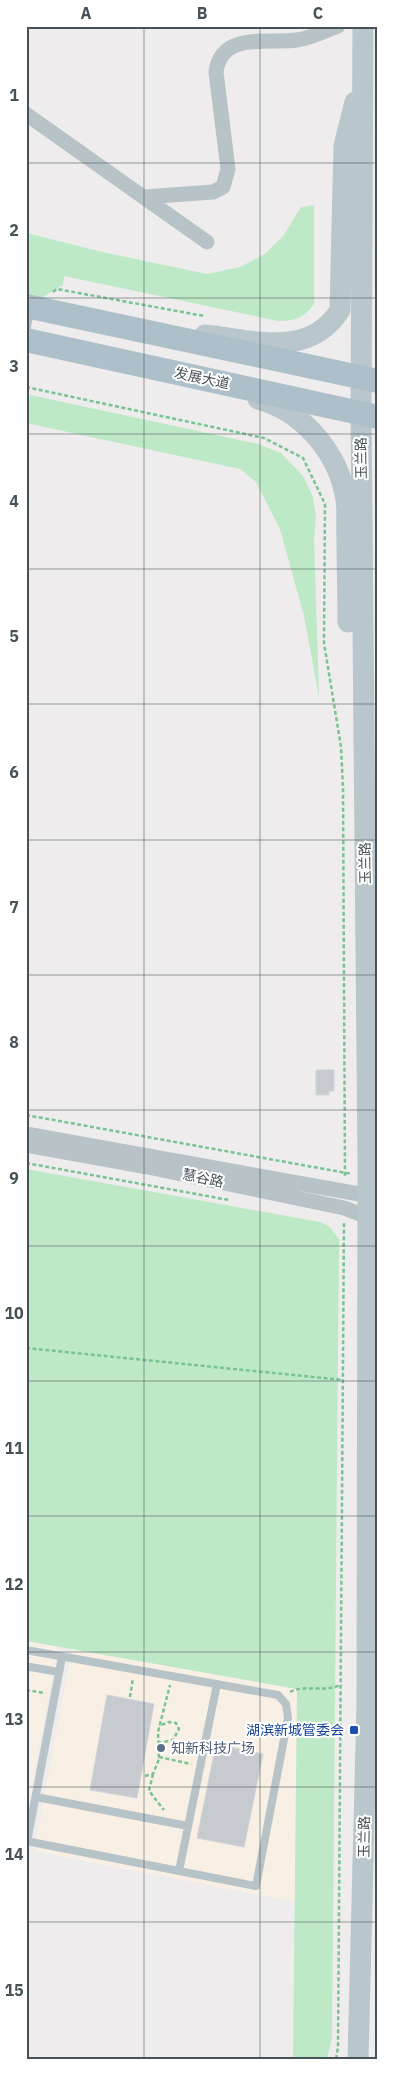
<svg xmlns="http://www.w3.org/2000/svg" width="404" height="2085" font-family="'IBM Plex Sans','Noto Sans SC',sans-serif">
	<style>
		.commercial { fill: #f9f0e5 }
		.green { fill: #bde9c6 }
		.building { fill: #c7cace; stroke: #d0d3d7 }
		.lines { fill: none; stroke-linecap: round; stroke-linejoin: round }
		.path { stroke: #78c491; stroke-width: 2.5; stroke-dasharray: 4 2.5; stroke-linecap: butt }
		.lane { stroke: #b8c3c7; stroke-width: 8 }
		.street { stroke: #b8c3c7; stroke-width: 15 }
		.secondary { stroke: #b9c6cc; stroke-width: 21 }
		.primary { stroke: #adc0c9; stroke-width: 24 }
		.grid { fill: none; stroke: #465257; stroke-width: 1; stroke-opacity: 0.55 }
		.transit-dot { fill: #1a4fb4; stroke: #fff; stroke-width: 2 }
		.service-dot { fill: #5c6f8a; stroke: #fff; stroke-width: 2 }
		.labels { text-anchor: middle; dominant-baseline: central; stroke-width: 4; stroke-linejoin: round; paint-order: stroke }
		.street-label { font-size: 14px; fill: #465257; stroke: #fff }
		.transit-label { font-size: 14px; fill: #164399; stroke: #fff; text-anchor: end }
		.service-label { font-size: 14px; fill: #4e5e75; stroke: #fff; text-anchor: start }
		.neatline { fill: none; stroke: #465257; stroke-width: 2 }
		.grid-label { font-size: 16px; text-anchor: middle; font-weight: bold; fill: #465257 }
	</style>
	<rect width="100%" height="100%" fill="#eeecec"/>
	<path class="commercial" d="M26 1641 58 1647 26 1815Z
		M72 1649 297 1689 295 1902 34 1851Z"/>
	<path class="green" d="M314 205V304C304 318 295 321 278 321L64 276 63 285 39 299 26 296V233L102 252 207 274 240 267 265 254 284 235 301 207Z
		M30 395 258 444 281 453 303 476 313 497 316 517 314 539 319 697 304 616 280 529 256 482 240 469 26 423Z
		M26 1169 320 1222 329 1226 339 1239 332 2037 327 2059H293L297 1689 26 1641Z"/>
	<path class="building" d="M316 1070H334V1091H329V1095H316Z
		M107 1695 154 1704 137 1798 90 1790Z
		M216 1744 263 1754 244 1847 197 1838Z"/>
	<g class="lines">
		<path class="path" d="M53 292 57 289 204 316
			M26 387 264 438 303 458 325 504 324 643 341 747 343 788 345 1178
			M26 1115 352 1174
			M26 1163 229 1200
			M26 1348 343 1380
			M26 1690 45 1693
			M290 1692C305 1684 324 1693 340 1685
			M130 1697 133 1678
			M158 1743 173 1740 179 1729 176 1723 169 1722 159 1726
			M159 1757 191 1764
			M153 1774 149 1791 164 1810
			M145 1776 153 1774 159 1759 158 1732 170 1685
			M336 2059 338 2047 344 1223"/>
		<path class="lane" d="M26 333 30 310
			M26 1650 278 1695 286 1704 288 1718 256 1886 26 1841
			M30 1667 59 1672
			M36 1797 188 1826
			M27 1842 62 1657
			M179 1871 217 1684"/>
		<path class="street" d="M26 114 207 242
			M144 197 213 192 223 187 228 169 216 72C221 31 269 44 297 40 311 38 325 31 338 26
			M26 1134 376 1197
			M26 1145 148 1167 344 1208 376 1220"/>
		<path class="secondary" d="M205 335C254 340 309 359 340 310L344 146 355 102
			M258 399C303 411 339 453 346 500 348 512 346 526 347 538 347 566 348 594 348 622
			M358 2059 367 1705 368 1164 361 412 363 26"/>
		<path class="primary" d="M26 306 378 381
			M26 340 378 417"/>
	</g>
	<path class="grid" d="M144 26V2059M260 26V2059M26 163H378M26 298H378M26 434H378M26 569H378M26 704H378M26 840H378M26 975H378M26 1110H378M26 1246H378M26 1381H378M26 1516H378M26 1652H378M26 1787H378M26 1922H378"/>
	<rect class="transit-dot" x="349" y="1725" width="10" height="10" rx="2.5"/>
	<circle class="service-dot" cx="161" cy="1748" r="5"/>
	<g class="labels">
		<g class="street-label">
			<text transform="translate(202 378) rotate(12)">发展大道</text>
			<text transform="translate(361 458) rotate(-91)">玉兰路</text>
			<text transform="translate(365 863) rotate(-91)">玉兰路</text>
			<text transform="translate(203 1178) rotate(12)">慧谷路</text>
			<text transform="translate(364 1837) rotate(-89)">玉兰路</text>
		</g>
		<g class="transit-label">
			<text x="344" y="1730">湖滨新城管委会</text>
		</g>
		<g class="service-label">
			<text x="171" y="1748">知新科技广场</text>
		</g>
	</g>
	<rect width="404" height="2085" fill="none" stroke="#ffffff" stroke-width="55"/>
	<rect x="28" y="28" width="348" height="2030" class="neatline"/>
	<g class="grid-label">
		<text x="86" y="19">A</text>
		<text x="202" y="19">B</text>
		<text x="318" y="19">C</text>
		<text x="14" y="101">1</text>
		<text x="14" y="236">2</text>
		<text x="14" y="372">3</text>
		<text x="14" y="507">4</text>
		<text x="14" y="642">5</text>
		<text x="14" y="778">6</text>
		<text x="14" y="913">7</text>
		<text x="14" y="1048">8</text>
		<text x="14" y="1184">9</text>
		<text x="14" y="1319">10</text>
		<text x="14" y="1454">11</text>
		<text x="14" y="1590">12</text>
		<text x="14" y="1725">13</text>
		<text x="14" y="1860">14</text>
		<text x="14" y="1996">15</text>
	</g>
</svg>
